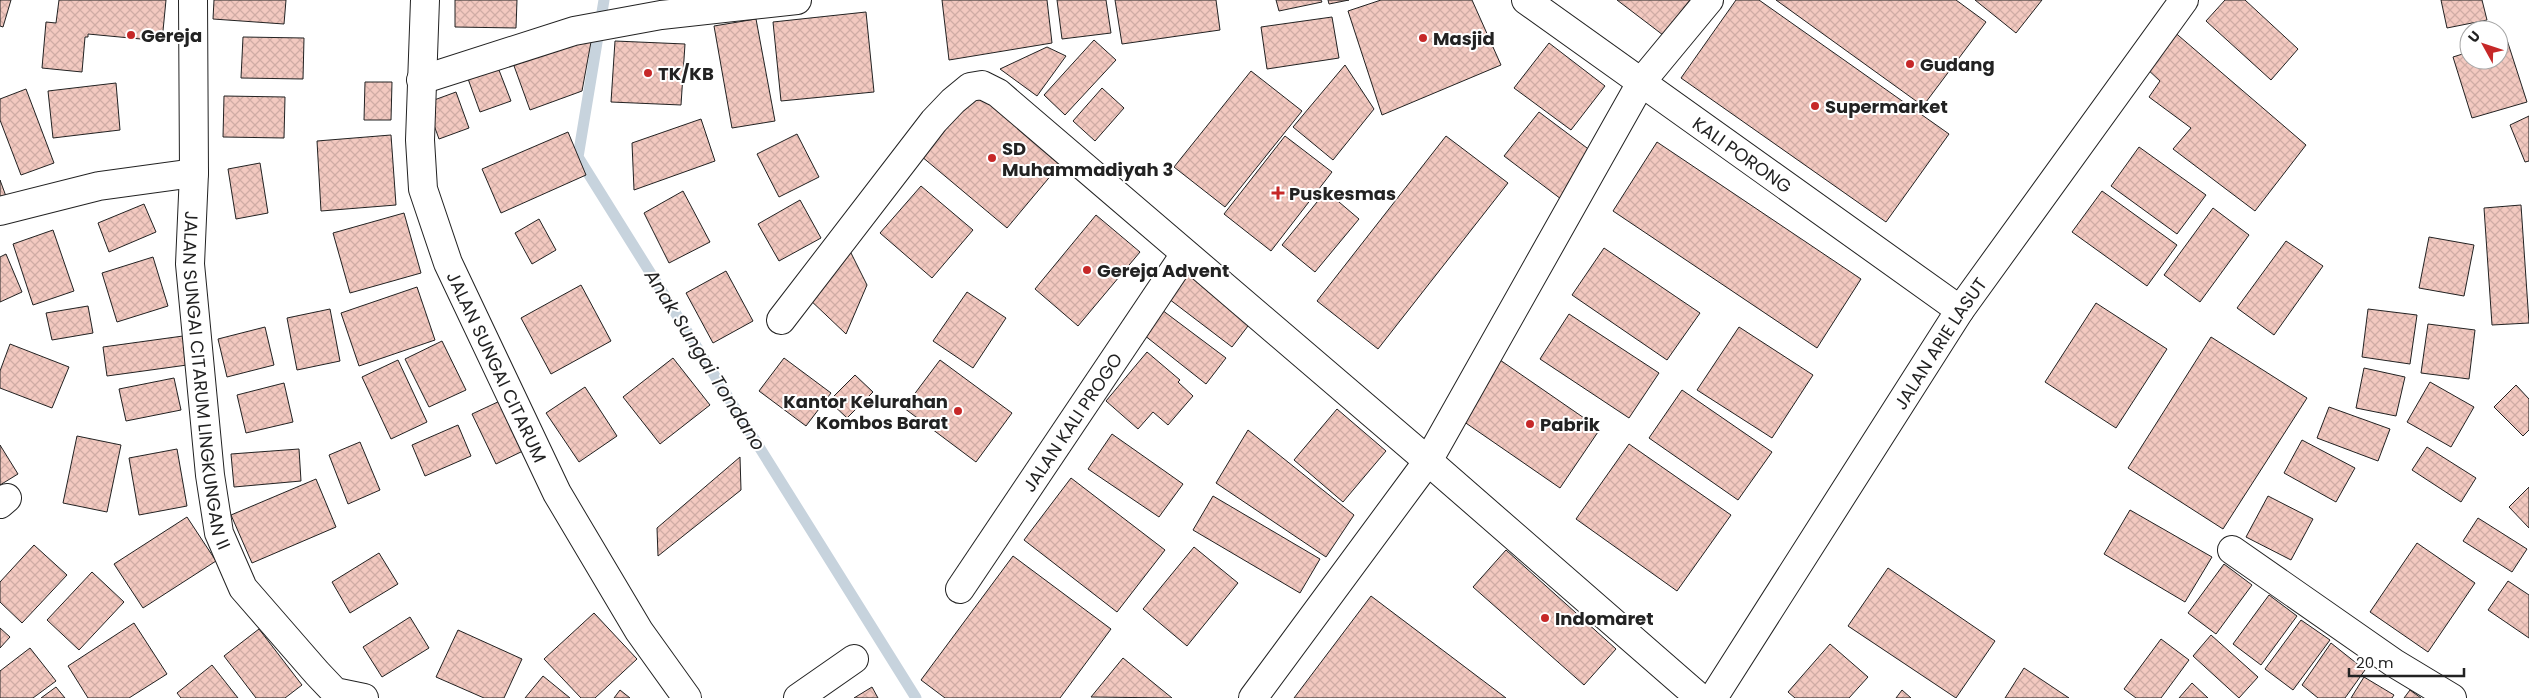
<svg xmlns="http://www.w3.org/2000/svg" width="2529" height="698" font-family="Poppins,sans-serif">
	<style>
		.lines { fill: none; stroke-linecap: round; stroke-linejoin: round }
		.stream { stroke: #c7d3dd; stroke-width: 11 }
		.building { fill: url(#building-cross-hatch); stroke: #222 }
		.street-casing { stroke: #222; stroke-width: 30 }
		.secondary-casing { stroke: #222; stroke-width: 30 }
		.street { stroke: #fff; stroke-width: 28 }
		.secondary { stroke: #fff; stroke-width: 28 }
		.poi-dot { fill: #c62828; stroke: #fff; stroke-width: 2 }
		.labels { text-anchor: middle; dominant-baseline: central; stroke-width: 4; stroke-linejoin: round; paint-order: stroke }
		.poi-label { font-size: 18px; font-weight: bold; fill: #222; stroke: #fff; text-anchor: start }
		.street-label { font-size: 18px; fill: #222; stroke: #fff }
		.water-label { font-size: 19px; font-style: italic; fill: #222; stroke: #fff }
	</style>
	<defs>
		<pattern id="building-cross-hatch" width="8" height="8" patternUnits="userSpaceOnUse" patternTransform="scale(1.25)"><rect width="8" height="8" fill="#f3c9c0"/><path d="M0 0l8 8M0 8l8-8" fill="none" stroke="#d0aca5"/></pattern>
	</defs>
	<rect width="100%" height="100%" fill="#fff"/>
	<g class="lines">
		<path class="stream" d="M604 0 578 157 916 698"/>
	</g>
	<path class="building" d="M0 0H11L3 27 0 26Z
		M59 0H166L162 41 88 34V37H85L82 72 42 68 46 22 56 23Z
		M214 0H286L284 24 213 19Z
		M455 0H517L516 28 455 27Z
		M942 0H1047L1052 43 949 60Z
		M1057 0H1106L1111 33 1062 39Z
		M1115 0H1216L1220 30 1122 44Z
		M1276 0H1321L1322 2 1279 11Z
		M1328 0H1349L1329 4Z
		M1381 0H1472L1501 65 1382 115 1348 11Z
		M1617 0H1690L1663 35Z
		M1736 0H1759L1949 134 1886 222 1681 78Z
		M1776 0H1956L1986 22 1923 106Z
		M1975 0H2042L2016 33Z
		M2225 0H2245L2298 49 2271 80 2206 21Z
		M2441 0H2482L2487 20 2447 28Z
		M866 12 874 92 781 101 773 22Z
		M1332 17 1339 58 1267 69 1261 27Z
		M756 19 775 121 732 128 714 26Z
		M2172 30 2306 145 2255 211 2173 149 2191 128 2149 97 2160 81 2145 67Z
		M593 31 582 91 530 110 509 52Z
		M243 37 304 38 303 79 241 78Z
		M1094 40 1116 60 1065 115 1044 95Z
		M2507 40 2527 102 2472 118 2453 57 2469 52V60H2499V42Z
		M615 41 685 44 681 105 611 102Z
		M1549 43 1605 86 1571 130 1514 88Z
		M1047 47 1066 56 1037 96 1000 69Z
		M497 65 511 101 480 112 467 76Z
		M1345 65 1374 109 1333 160 1293 127Z
		M1251 71 1302 111 1225 207 1174 167Z
		M365 82H392L391 120H364Z
		M116 83 120 130 53 138 48 91Z
		M1102 88 1124 108 1095 141 1073 121Z
		M26 89 54 163 21 175 0 120V99Z
		M977 89 1063 161 1007 228 921 156Z
		M456 92 469 128 439 139 426 103Z
		M224 96 285 97 284 138 223 137Z
		M1539 112 1595 154 1561 199 1504 156Z
		M2529 116V161L2525 162 2510 125Z
		M701 119 715 161 634 190 632 143Z
		M568 132 586 175 501 213 482 169Z
		M797 134 819 177 779 197 757 154Z
		M391 135 396 205 321 211 317 141Z
		M1285 136 1332 172 1271 251 1224 214Z
		M1446 136 1508 183 1378 349 1317 301Z
		M1657 142 1861 279 1817 348 1613 211Z
		M2139 147 2206 195 2177 234 2111 186Z
		M260 163 268 213 236 219 228 169Z
		M0 180 7 199 0 202Z
		M921 186 973 230 932 278 880 233Z
		M683 191 710 242 669 263 644 213Z
		M1326 191 1359 219 1315 272 1282 245Z
		M2102 191 2177 245 2147 286 2072 232Z
		M800 200 821 238 779 261 758 224Z
		M144 204 156 232 109 252 98 223Z
		M2521 205 2529 323 2492 325 2484 208Z
		M2213 208 2249 235 2200 302 2164 275Z
		M404 213 421 273 350 293 333 233Z
		M1096 215 1140 252 1078 326 1035 289Z
		M539 219 556 250 532 264 515 233Z
		M53 230 74 291 33 305 13 244Z
		M2429 237 2474 245 2464 296 2419 288Z
		M2286 241 2323 266 2274 335 2237 308Z
		M1604 248 1700 313 1667 360 1572 295Z
		M850 251 867 285 846 334 807 297Z
		M6 254 22 292 0 302V257Z
		M153 257 168 306 117 322 102 273Z
		M726 271 753 321 713 343 686 293Z
		M1188 274 1251 322 1232 347 1169 299Z
		M581 285 611 341 551 374 521 318Z
		M417 287 435 340 359 366 341 313Z
		M967 292 1006 318 973 368 933 341Z
		M2096 303 2167 349 2116 428 2045 382Z
		M88 306 93 333 52 340 46 313Z
		M330 309 340 361 297 370 287 318Z
		M2368 309 2417 315 2410 364 2362 357Z
		M1162 310 1226 358 1206 384 1144 335Z
		M1569 314 1659 373 1629 418 1540 359Z
		M2428 324 2475 330 2469 379 2421 373Z
		M265 327 274 365 227 377 218 339Z
		M1739 327 1813 375 1772 438 1697 390Z
		M183 336 187 365 107 376 103 347Z
		M2211 337 2307 398 2223 529 2128 468Z
		M442 341 466 390 429 407 405 359Z
		M10 344 69 367 52 408 0 388V371Z
		M1147 352 1180 380 1178 382 1193 396 1168 425 1153 412 1138 429 1106 401Z
		M673 358 710 405 660 444 623 397Z
		M784 358 831 393 806 426 759 391Z
		M398 360 427 422 391 439 362 377Z
		M940 360 1012 413 976 462 904 408Z
		M1500 360 1600 429 1560 488 1460 419Z
		M2364 368 2405 377 2396 416 2356 408Z
		M855 375 873 392 847 418 829 401Z
		M174 378 181 410 126 421 119 389Z
		M2430 382 2474 407 2451 447 2407 422Z
		M284 383 293 422 246 433 237 395Z
		M2516 385 2529 399V430L2523 436 2494 407Z
		M585 387 617 436 579 462 546 413Z
		M1682 390 1772 452 1738 500 1649 438Z
		M502 400 525 450 496 464 472 414Z
		M2329 407 2390 429 2378 461 2317 438Z
		M1337 409 1386 451 1343 502 1294 460Z
		M458 425 471 456 425 476 412 445Z
		M1248 430 1354 515 1326 557 1216 483Z
		M1112 434 1183 484 1159 517 1088 469Z
		M77 436 121 445 107 512 63 503Z
		M2302 440 2355 468 2336 502 2284 473Z
		M360 442 380 490 348 504 329 455Z
		M1629 444 1731 515 1677 591 1576 519Z
		M0 445 18 474 0 485Z
		M2427 447 2476 478 2461 502 2412 470Z
		M177 449 187 506 139 515 129 458Z
		M299 449 301 481 234 487 231 454Z
		M740 457 741 490 658 556 657 528Z
		M1071 478 1165 550 1117 612 1024 540Z
		M316 479 336 527 252 563 231 515Z
		M2529 487V528L2509 507Z
		M1213 496 1320 559 1300 593 1193 530Z
		M2268 496 2313 519 2291 560 2246 537Z
		M2130 510 2212 557 2185 602 2104 554Z
		M187 517 216 561 143 608 114 564Z
		M2478 518 2527 549 2512 572 2463 541Z
		M2417 543 2475 583 2428 652 2370 612Z
		M34 545 67 575 22 623 0 602V582Z
		M1194 547 1238 583 1187 646 1143 609Z
		M1506 550 1616 649 1584 685 1473 587Z
		M379 553 398 584 350 613 332 582Z
		M1013 556 1111 629 1060 698H945L921 680Z
		M2224 564 2252 585 2216 634 2188 613Z
		M1888 568 1995 641 1956 698 1848 626Z
		M92 572 124 602 79 650 47 620Z
		M2508 581 2529 595V638L2488 610Z
		M2269 595 2297 616 2261 665 2233 644Z
		M1371 596 1506 698H1294Z
		M594 613 637 659 595 698H581L544 659Z
		M410 617 429 648 382 677 363 647Z
		M2301 620 2330 640 2293 690 2265 669Z
		M134 623 167 674 129 698H88L68 666Z
		M0 628 10 637 0 648Z
		M259 629 302 685 285 698H256L224 656Z
		M458 630 522 659 504 698H484L436 677Z
		M2211 635 2258 677 2239 698 2193 656Z
		M2161 639 2189 660 2161 698H2136L2124 689Z
		M2331 643 2365 670 2345 698H2318L2302 685Z
		M1830 644 1868 677 1849 698H1795L1788 692Z
		M30 648 56 681 33 698H0V671Z
		M1123 658 1172 698 1091 697Z
		M212 665 238 698H181L177 693Z
		M2024 668 2069 698H2005Z
		M543 676 570 698H525Z
		M2364 677 2394 695 2392 698H2351Z
		M2192 683 2208 698H2179Z
		M56 687 65 698H41Z
		M872 687 878 698H854Z
		M620 690 630 698H614Z
		M1902 690 1911 698H1896Z
		M2410 690 2421 698H2404Z"/>
	<g class="lines">
		<g class="street-casing">
			<g id="street">
				<path id="s1" d="M193 0 194 173 190 264 210 475 219 533 243 588 317 673 335 692 364 698"/>
				<path id="s2" d="M1526 0 1960 310"/>
				<path d="M421 80 574 31 661 15 797 0"/>
				<path d="M0 211 99 186 194 173"/>
				<path d="M781 320 934 121 953 101 970 87 982 85 998 93 1428 461 1700 698"/>
				<path d="M0 504 7 498"/>
				<path d="M2232 550 2394 663 2452 698"/>
				<path id="s3" d="M960 589 1185 254"/>
				<path d="M798 698 854 659"/>
				<path d="M1253 698 1428 461 1642 81 1709 0"/>
			</g>
		</g>
		<g class="secondary-casing">
			<g id="secondary">
				<path id="s4" d="M425 0 420 140 423 189 448 263 557 493 639 631 687 698"/>
				<path id="s5" d="M1713 698 1960 310 2184 0"/>
			</g>
		</g>
		<use href="#street" class="street"/>
		<use href="#secondary" class="secondary"/>
	</g>
	<g class="poi-dot">
		<circle cx="131" cy="35" r="5"/>
		<circle cx="1423" cy="38" r="5"/>
		<circle cx="1910" cy="64" r="5"/>
		<circle cx="648" cy="73" r="5"/>
		<circle cx="1815" cy="106" r="5"/>
		<circle cx="992" cy="158" r="5"/>
		<path d="M1275.5 185.5h5v5h5v5h-5v5h-5v-5h-5v-5h5z"/>
		<circle cx="1087" cy="270" r="5"/>
		<circle cx="958" cy="411" r="5"/>
		<circle cx="1530" cy="424" r="5"/>
		<circle cx="1545" cy="618" r="5"/>
	</g>
	<g class="labels">
		<g class="poi-label">
			<text x="141" y="35">Gereja</text>
			<text x="1433" y="38">Masjid</text>
			<text x="1920" y="64">Gudang</text>
			<text x="658" y="73">TK/KB</text>
			<text x="1825" y="106">Supermarket</text>
			<text x="1002" y="148">SD<tspan x="1002" dy="21">Muhammadiyah 3</tspan></text>
			<text x="1289" y="193">Puskesmas</text>
			<text x="1097" y="270">Gereja Advent</text>
			<text x="948" y="401" text-anchor="end">Kantor Kelurahan<tspan x="948" dy="21">Kombos Barat</tspan></text>
			<text x="1540" y="424">Pabrik</text>
			<text x="1555" y="618">Indomaret</text>
		</g>
		<g class="street-label">
			<text stroke="none"><textPath href="#s2" startOffset="266">KALI PORONG</textPath></text>
			<text stroke="none"><textPath href="#s5" startOffset="421">JALAN ARIE LASUT</textPath></text>
			<text stroke="none"><textPath href="#s4" startOffset="382">JALAN SUNGAI CITARUM</textPath></text>
			<text stroke="none"><textPath href="#s1" startOffset="381">JALAN SUNGAI CITARUM LINGKUNGAN II</textPath></text>
			<text stroke="none"><textPath href="#s3" startOffset="201">JALAN KALI PROGO</textPath></text>
		</g>
		<g class="water-label">
			<text transform="translate(705 360) rotate(58)">Anak Sungai Tondano</text>
		</g>
	</g>
	<g transform="translate(2484 45) rotate(310)"><circle r="24" fill="#ffffff" stroke="#a7a7a7"/>
	<path d="M0-4L9 19L0 12L-9 19Z" fill="#c62828"/>
	<text y="-8" font-size="14" font-weight="bold" text-anchor="middle" fill="#222222">U</text>
	</g>
	<path d="M2349 668v8h115v-8" fill="none" stroke="#222222" stroke-width="2.5"/>
	<text x="2356" y="668" font-size="15" fill="#222222" stroke="#ffffff" stroke-width="4" paint-order="stroke">20 m</text>
</svg>
